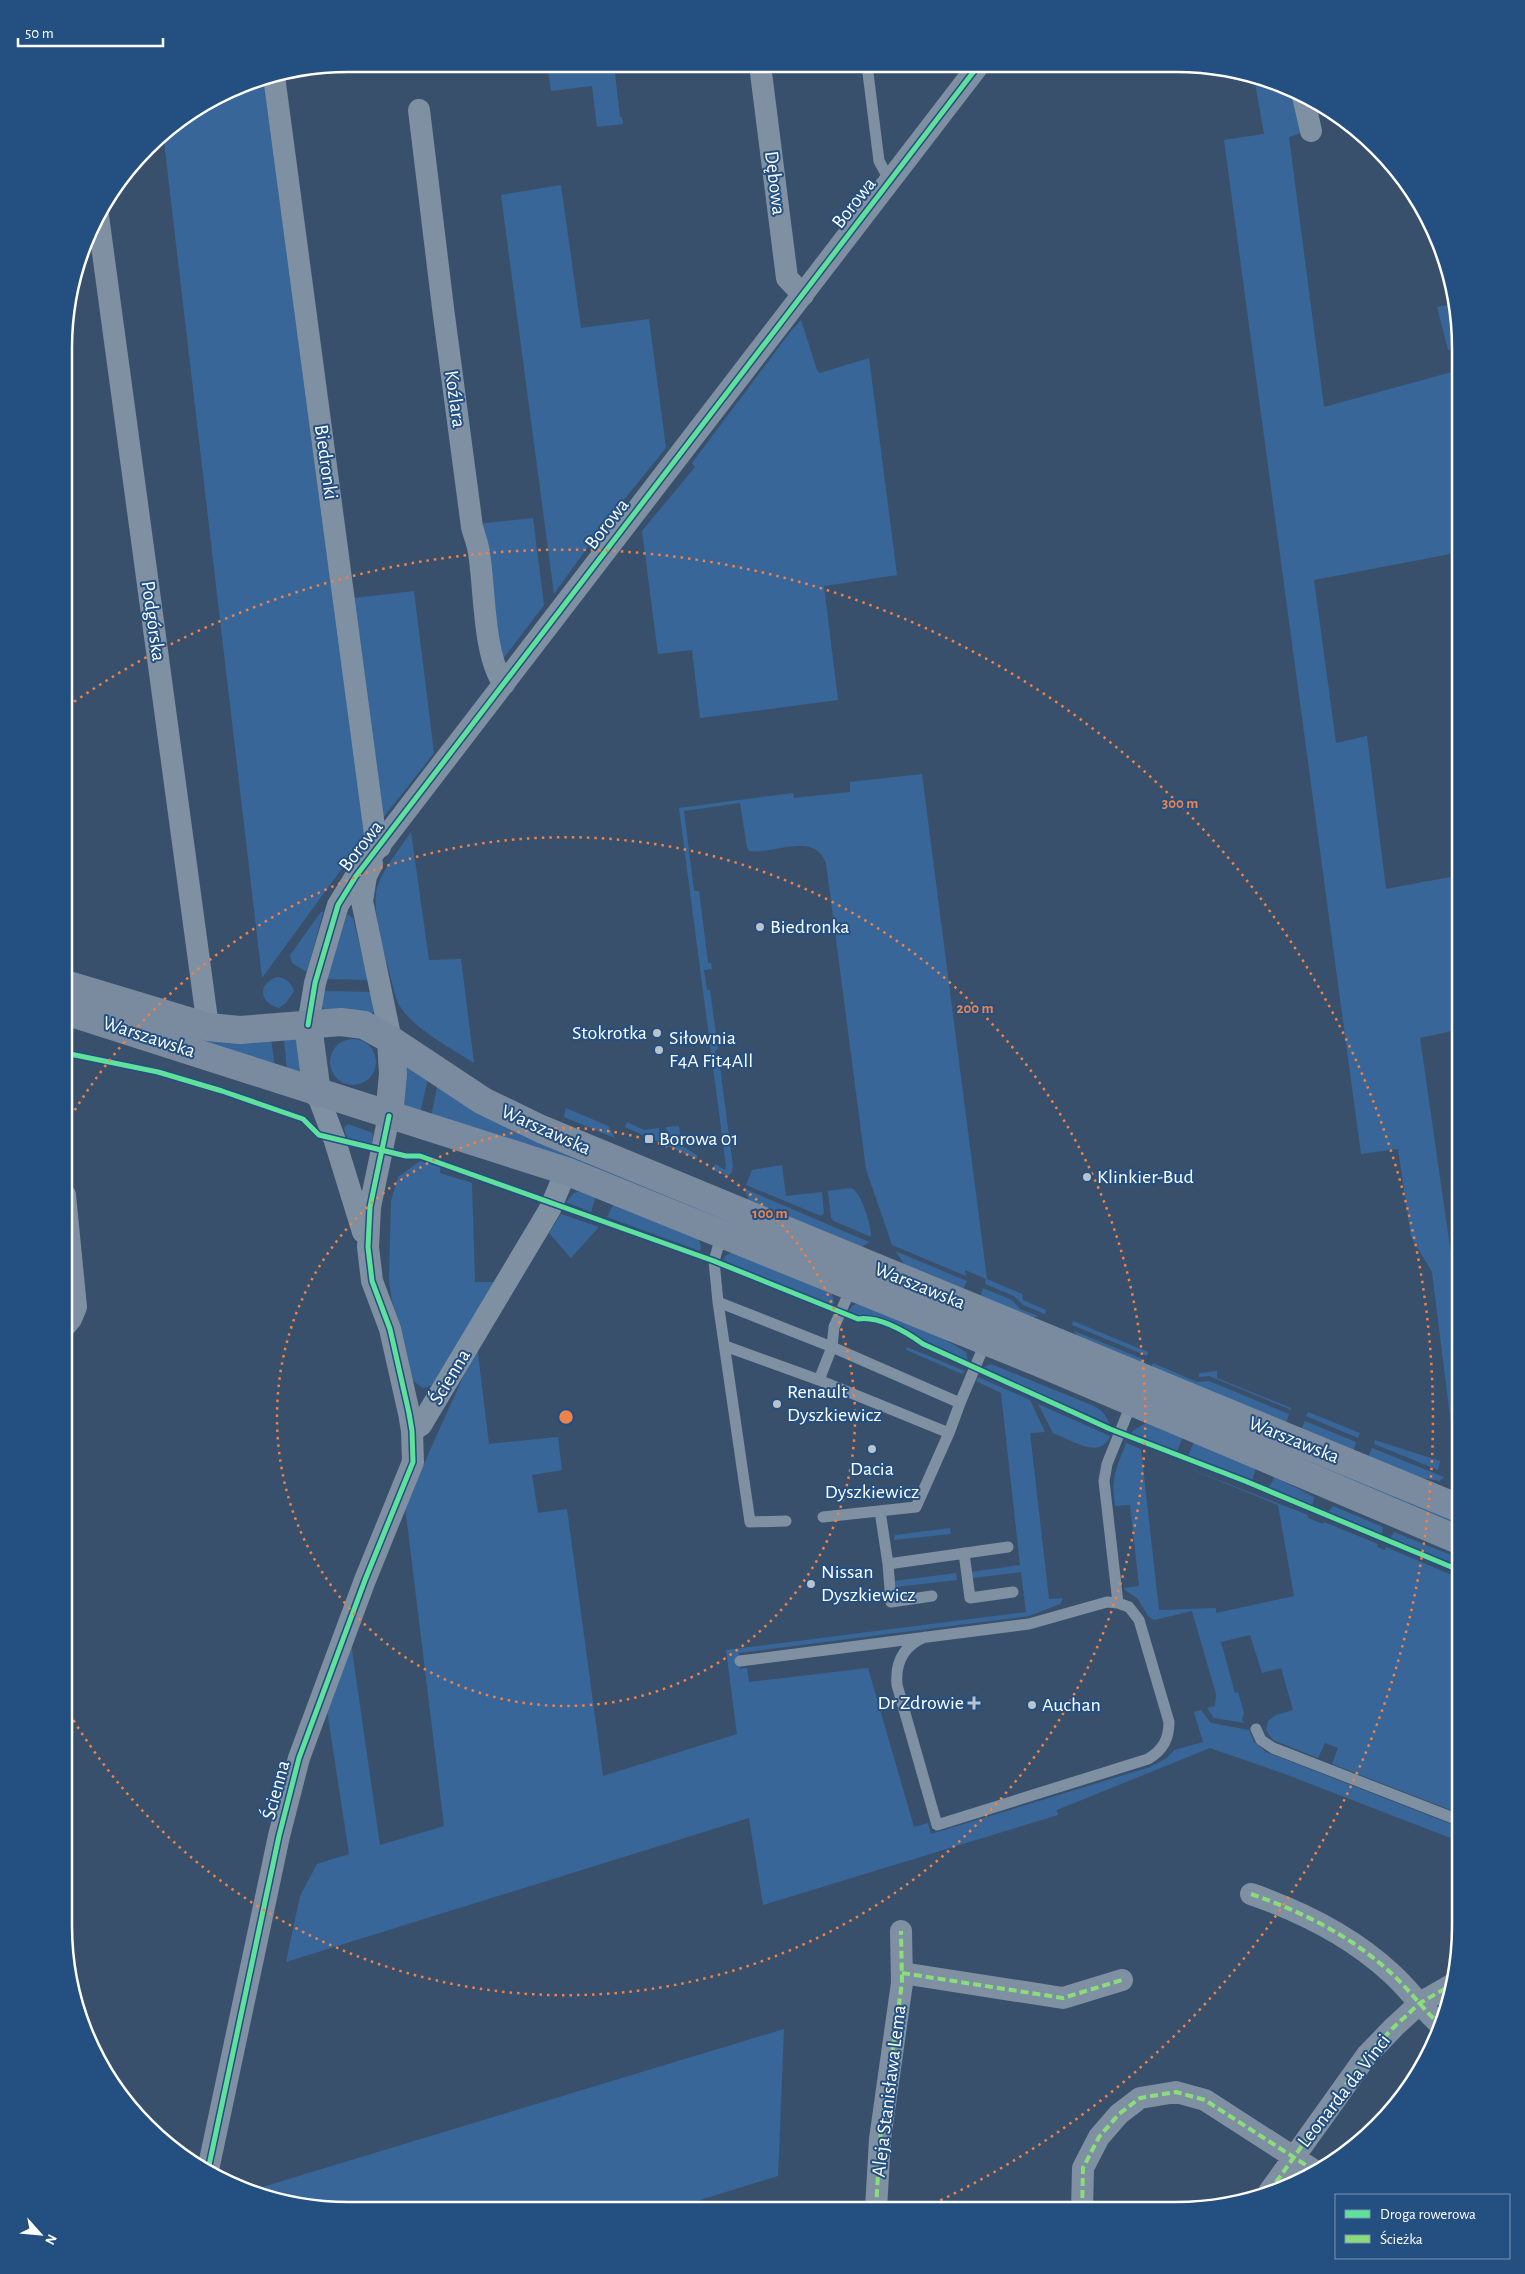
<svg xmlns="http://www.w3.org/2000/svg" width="1525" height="2274" font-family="'Alegreya Sans',sans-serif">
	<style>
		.green { fill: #386698 }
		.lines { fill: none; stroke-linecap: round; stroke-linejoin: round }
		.lane { stroke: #7f90a2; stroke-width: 11 }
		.street { stroke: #7f90a2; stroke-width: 22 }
		.secondary { stroke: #7a8b9f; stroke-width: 28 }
		.quiet { stroke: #8add7b; stroke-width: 4; stroke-dasharray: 8 4; stroke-linecap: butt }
		.cycleway-casing { stroke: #244f81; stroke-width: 8 }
		.cycleway { stroke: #60e19b; stroke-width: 5 }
		.ring { fill: none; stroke: #ee8249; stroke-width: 2.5; stroke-dasharray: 2.5 5 }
		.poi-dot { fill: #bac2cc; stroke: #244f81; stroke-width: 2 }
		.labels { text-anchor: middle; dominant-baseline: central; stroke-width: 4; stroke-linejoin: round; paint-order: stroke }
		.street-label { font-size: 20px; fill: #fff; stroke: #244f81 }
		.poi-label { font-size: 20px; fill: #fff; stroke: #244f81; text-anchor: start }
		.rim { fill: none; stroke: #fff; stroke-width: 2.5 }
		.centre { fill: #ee8249; stroke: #244f81; stroke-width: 2.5 }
		.ring-label { font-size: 15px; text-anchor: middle; font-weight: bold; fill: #ee8249; stroke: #244f81; stroke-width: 4; stroke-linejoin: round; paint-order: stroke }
	</style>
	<rect width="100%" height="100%" fill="#39506c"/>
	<path class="green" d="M547 64 614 65 620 117H622L623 124 597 127 592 86 551 91Z
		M267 77 365 837 262 978 163 133 257 79Z
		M1254 77 1286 86 1295 91 1304 132 1289 137 1324 407 1452 372 1461 417V552L1314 580 1336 743 1367 736 1386 889 1461 875V1029L1420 1038 1451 1254 1461 1253V1473L1457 1472 1432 1272 1411 1237 1398 1149 1361 1154 1224 140 1264 134Z
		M561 185 581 328 649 319 666 448 605 523 554 594 501 195Z
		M1452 304 1457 328 1453 329 1457 350H1448L1437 307Z
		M801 320 817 370 820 373 869 358 897 575 824 586 838 700 700 718 692 650 658 654 642 531 695 467 692 463 791 331Z
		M533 518 544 605 500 663 476 524Z
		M414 591 434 753 383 818 354 598Z
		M922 774 987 1279 1022 1294 1023 1300 1046 1310 1045 1314 1023 1305 1014 1296 985 1284 986 1279 965 1270 966 1276 892 1245 866 1169 826 863C814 830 774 855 749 851L747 847 740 803 684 811 694 891H699L708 963H711L712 969 704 970 707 990H710L718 1049 715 1051 716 1060H719L733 1166 732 1172 728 1176 712 1170 715 1164 725 1170 726 1166 679 808 793 793 794 798 850 792V782Z
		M411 832 429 960 461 959 474 1063C450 1047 405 1025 396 998 390 972 370 912 377 888 383 868 400 849 411 832Z
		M321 912H323L307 972 292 963 290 955Z
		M347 914 353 918 368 980 327 979Z
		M277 977C284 977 292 983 294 991L286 1003 279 1008C259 1003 257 984 277 977Z
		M324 991 371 992 374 1010 373 1013 325 1011 322 1006Z
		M65 995 271 1039 275 1067Z
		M284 1038 297 1039 301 1072H287Z
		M330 1062a23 23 0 1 1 46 0a23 23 0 1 1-46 0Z
		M410 1066 428 1078 420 1114 404 1107 406 1068Z
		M438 1083 1461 1520V1526L431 1117Z
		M566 1108 608 1126 615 1138 564 1117Z
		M627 1122 644 1130 659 1128 660 1136 667 1135 666 1127 679 1126 682 1146 697 1155V1159L625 1127Z
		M348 1124 373 1133 372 1145 347 1138 344 1128Z
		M420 1161 441 1166 440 1173 472 1183 475 1282H494L439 1383 423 1388 413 1381 392 1301 389 1280 391 1201 398 1177Z
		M782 1165 786 1196 822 1192 824 1213 821 1216 746 1185 752 1170Z
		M851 1188C861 1191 872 1227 871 1237L834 1221 831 1218 828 1191Z
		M745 1189 869 1242 862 1247 749 1201Z
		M582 1191 594 1194 595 1199 591 1212 566 1202 574 1193Z
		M613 1205 698 1236 701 1247 700 1251 607 1217Z
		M561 1214 599 1227 571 1258 549 1233Z
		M895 1251 967 1281 963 1290 905 1265Z
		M733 1252 831 1291 834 1301 833 1307 723 1260 725 1256Z
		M983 1288 1012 1300 1020 1309 1039 1316 1032 1318 980 1297Z
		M858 1303 935 1334 966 1352 968 1361 926 1342 913 1332 871 1316 857 1317 848 1313 852 1306Z
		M1073 1321 1148 1352 1147 1356 1072 1325Z
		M1074 1331 1145 1360 1143 1364 1078 1337Z
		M477 1346 489 1444 558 1437 562 1470 532 1475 538 1513 567 1509 603 1776 737 1734 726 1650 1026 1612 1021 1572 973 1578 971 1572 1020 1565 1001 1393 976 1381 978 1377 1030 1400 1045 1432 1030 1433 1049 1599 1063 1598 1060 1604 1029 1616 739 1653 740 1669 747 1668 749 1682 868 1668 914 1827 928 1823 931 1834 1150 1767 1167 1758 1174 1750 1203 1742 1194 1712 1201 1710 1211 1723 1249 1730 1254 1742 1266 1752 1461 1828V1842L1282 1773 1210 1748 1057 1810 1058 1815 763 1905 749 1818 286 1962 300 1896 317 1864 349 1854 327 1710 351 1643 380 1845 444 1826 405 1506Z
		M907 1347 965 1371 962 1374 906 1350Z
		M1153 1363 1197 1382 1209 1381 1289 1414 1286 1423 1151 1367Z
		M991 1364 1094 1406 1103 1412 1110 1424 982 1368Z
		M1217 1371V1378L1291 1408V1410L1209 1376 1198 1377 1200 1373Z
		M1038 1404 1110 1436C1101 1461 1069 1439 1053 1433Z
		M1308 1412 1360 1433 1358 1438 1306 1416Z
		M1305 1421 1356 1442 1353 1451 1301 1430Z
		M1146 1423H1154L1183 1436 1177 1452 1131 1433 1137 1428Z
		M1375 1440 1440 1461 1438 1470 1374 1444Z
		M1194 1441 1256 1468 1252 1481 1188 1457Z
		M1126 1443 1141 1449 1159 1610 1216 1608V1613L1294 1596 1278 1505 1185 1467 1308 1515V1518L1323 1524 1324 1522 1378 1544 1377 1547 1385 1550 1386 1547 1461 1579V1814L1332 1764 1338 1748 1325 1743 1318 1758 1273 1740 1266 1730 1268 1721 1276 1715 1293 1710 1281 1668 1262 1673 1250 1635 1221 1642 1235 1693 1238 1692 1244 1713 1242 1720 1245 1723 1214 1718 1207 1708 1215 1706 1216 1694 1192 1611 1154 1620 1148 1616 1138 1599 1125 1590 1124 1588 1139 1586 1130 1505 1115 1506C1111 1476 1116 1470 1126 1443Z
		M1372 1448 1444 1477 1440 1481 1421 1478 1368 1457Z
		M1275 1477 1314 1497 1312 1506 1268 1488Z
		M1333 1506 1383 1527 1382 1534 1328 1512Z
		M950 1528 951 1534 894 1540 895 1535Z
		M1394 1532 1461 1559V1568L1390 1538Z
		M956 1573 957 1580 896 1587 894 1581Z
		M784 2029 778 2176 671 2209 312 2208 249 2191Z"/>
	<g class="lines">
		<path class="lane" d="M867 65 879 161 890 181
			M1461 779 1457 755 1461 736
			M852 1286 834 1327 832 1347 960 1403 986 1341
			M718 1302 714 1261 722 1233
			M725 1346 819 1380 949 1433 916 1507 823 1517
			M949 1433 960 1403
			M880 1511 888 1564 1008 1547
			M786 1521 750 1522 718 1302 832 1347 819 1380
			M964 1553 970 1598 1013 1592
			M888 1564 891 1602 932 1596
			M1118 1603 1104 1481 1107 1464 1132 1402
			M740 1661 1029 1624 1107 1602 1118 1603 1129 1607 1139 1620 1169 1722C1169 1739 1163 1750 1148 1759L937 1825 897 1685C895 1663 903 1646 925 1637
			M1256 1729 1261 1740 1273 1748 1461 1821"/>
		<path class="street" d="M760 65 787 278 803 295
			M274 76 375 834 380 847
			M1303 96 1311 131
			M419 110 443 308 472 527C474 535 478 544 479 553 485 589 483 656 504 684
			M98 216 208 1027
			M372 864 366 876 362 901 391 1040
			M308 1025 315 983 338 905 356 876 978 66
			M317 1093 334 1138 363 1232
			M65 1326 71 1319 76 1307 65 1195
			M412 1431 421 1425 550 1209 566 1171
			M1251 1894C1303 1912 1351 1936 1391 1973 1409 1989 1423 2010 1442 2026
			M902 1973 1063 1998 1122 1980
			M208 2170 279 1836 299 1758 365 1580 413 1462 412 1431 409 1413 390 1329 372 1281 368 1247 370 1207 389 1116
			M1269 2192 1367 2055 1394 2027 1420 2003 1453 1984
			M876 2209 880 2139 902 1983 901 1931
			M1082 2210 1083 2168 1099 2137 1119 2114 1140 2098 1176 2092 1205 2100 1315 2171"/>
		<path class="secondary" d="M65 984 208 1027 240 1030 341 1022 364 1025 391 1040 483 1101 541 1129 1461 1509
			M65 1011 566 1171 1035 1361 1461 1541
			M308 1025 317 1093
			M389 1116 393 1074 391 1040"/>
		<path class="quiet" d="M1251 1894C1303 1912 1351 1936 1391 1973 1409 1989 1423 2010 1442 2026
			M902 1973 1063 1998 1122 1980
			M1269 2192 1367 2055 1394 2027 1420 2003 1453 1984
			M876 2209 880 2139 902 1983 901 1931
			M1082 2210 1083 2168 1099 2137 1119 2114 1140 2098 1176 2092 1205 2100 1315 2171"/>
		<g class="cycleway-casing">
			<path id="cycleway" d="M308 1025 315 983 338 905 356 876 978 66
				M65 1053 158 1072 222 1091 303 1119 319 1135 406 1156H420L714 1261 858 1319C879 1316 906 1332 923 1344L1110 1429 1245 1481 1461 1571
				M208 2170 279 1836 299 1758 365 1580 413 1462 412 1431 409 1413 390 1329 372 1281 368 1247 370 1207 389 1116"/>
		</g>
		<use href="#cycleway" class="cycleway"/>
	</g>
	<g class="ring">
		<circle cx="566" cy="1417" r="289"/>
		<path d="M67 1123A579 579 0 1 1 65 1706"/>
		<path d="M68 706A868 868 0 1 1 926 2207"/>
	</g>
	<g class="poi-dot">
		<circle cx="760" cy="927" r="5"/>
		<circle cx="657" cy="1033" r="5"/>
		<circle cx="659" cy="1050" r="5"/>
		<rect x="644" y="1134" width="10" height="10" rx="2.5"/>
		<circle cx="1087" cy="1177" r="5"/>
		<circle cx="777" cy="1404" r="5"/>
		<circle cx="872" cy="1449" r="5"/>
		<circle cx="811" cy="1584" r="5"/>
		<path d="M971.5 1695.5h5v5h5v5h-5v5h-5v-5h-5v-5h5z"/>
		<circle cx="1032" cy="1705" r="5"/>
	</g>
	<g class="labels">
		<g class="street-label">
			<text transform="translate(775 183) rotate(83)">Dębowa</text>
			<text transform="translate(854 203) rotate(-52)">Borowa</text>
			<text transform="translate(455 399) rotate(82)">Koźlara</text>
			<text transform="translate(326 462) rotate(82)">Biedronki</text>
			<text transform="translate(607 524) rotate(-52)">Borowa</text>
			<text transform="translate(153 621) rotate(82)">Podgórska</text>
			<text transform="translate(361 846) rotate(-52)">Borowa</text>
			<text transform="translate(149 1037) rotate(18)">Warszawska</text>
			<text transform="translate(546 1130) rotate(24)">Warszawska</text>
			<text transform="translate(920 1286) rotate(22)">Warszawska</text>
			<text transform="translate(450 1377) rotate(-59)">Ścienna</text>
			<text transform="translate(1294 1440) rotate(22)">Warszawska</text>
			<text transform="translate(276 1790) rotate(-75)">Ścienna</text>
			<text transform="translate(889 2091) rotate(-83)">Aleja Stanisława Lema</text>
			<text transform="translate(1344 2091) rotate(-52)">Leonarda da Vinci</text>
		</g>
		<g class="poi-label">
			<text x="770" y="927">Biedronka</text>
			<text x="647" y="1033" text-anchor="end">Stokrotka</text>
			<text x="669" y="1038">Siłownia<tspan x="669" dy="23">F4A Fit4All</tspan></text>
			<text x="659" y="1139">Borowa 01</text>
			<text x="1097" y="1177">Klinkier-Bud</text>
			<text x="787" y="1392">Renault<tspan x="787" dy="23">Dyszkiewicz</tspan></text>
			<text x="872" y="1469" text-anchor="middle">Dacia<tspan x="872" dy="23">Dyszkiewicz</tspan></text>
			<text x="821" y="1572">Nissan<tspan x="821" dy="23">Dyszkiewicz</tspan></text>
			<text x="964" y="1703" text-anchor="end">Dr Zdrowie</text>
			<text x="1042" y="1705">Auchan</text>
		</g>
	</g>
	<path d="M0 0H1525V2274H0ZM348 72H1176A276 276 0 0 1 1452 348V1926A276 276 0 0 1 1176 2202H348A276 276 0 0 1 72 1926V348A276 276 0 0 1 348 72Z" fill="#244f81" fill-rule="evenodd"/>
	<path class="rim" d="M348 72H1176A276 276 0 0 1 1452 348V1926A276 276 0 0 1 1176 2202H348A276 276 0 0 1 72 1926V348A276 276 0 0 1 348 72Z"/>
	<circle cx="566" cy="1417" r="8" class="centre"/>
	<g class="ring-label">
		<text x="1180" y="808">300 m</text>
		<text x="975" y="1013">200 m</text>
		<text x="770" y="1218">100 m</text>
	</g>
	<rect x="1335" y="2194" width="175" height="65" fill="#244f81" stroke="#7c95b3"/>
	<rect x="1345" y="2210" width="25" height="8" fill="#60e19b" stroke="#7c95b3"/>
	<text x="1380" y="2219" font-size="15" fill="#ffffff">Droga rowerowa</text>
	<rect x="1345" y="2235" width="25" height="8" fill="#8add7b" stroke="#7c95b3"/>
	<text x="1380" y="2244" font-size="15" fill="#ffffff">Ścieżka</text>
	<g transform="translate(40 2234) rotate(117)" stroke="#244f81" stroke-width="4" paint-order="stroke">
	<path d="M0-4L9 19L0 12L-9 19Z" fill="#ffffff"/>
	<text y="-8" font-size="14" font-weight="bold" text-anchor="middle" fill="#ffffff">N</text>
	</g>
	<path d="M18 38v8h145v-8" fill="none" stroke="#ffffff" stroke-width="2.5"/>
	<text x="25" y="38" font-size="15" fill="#ffffff" stroke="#244f81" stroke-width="4" paint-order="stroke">50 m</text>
</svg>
